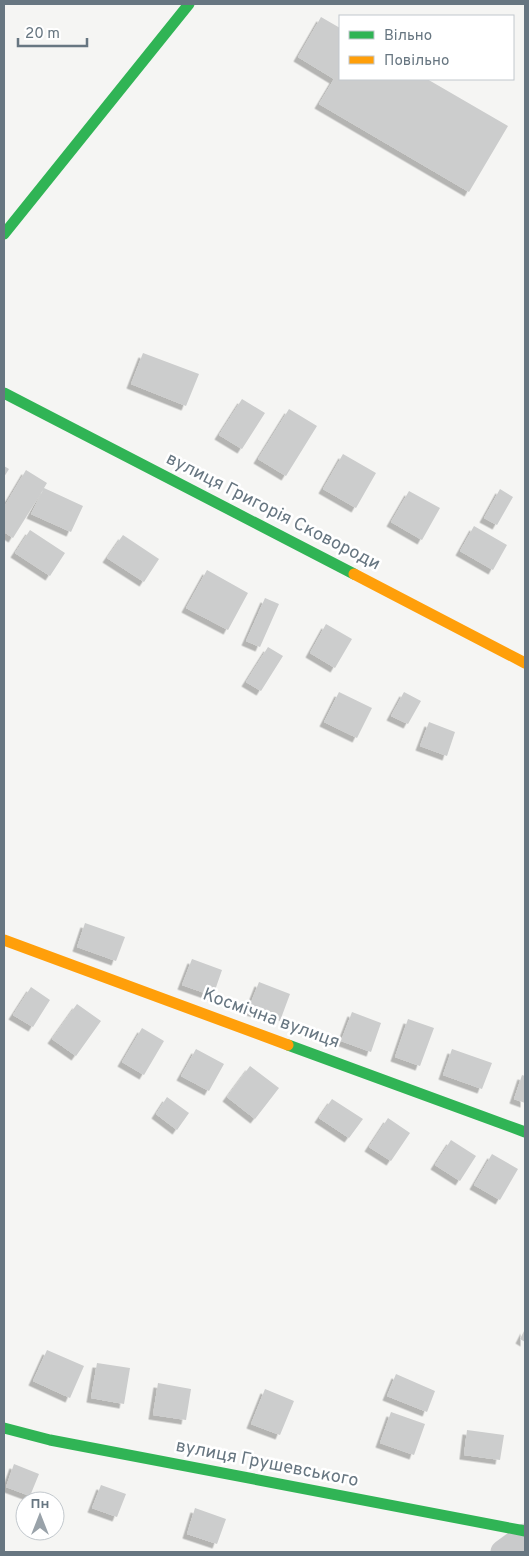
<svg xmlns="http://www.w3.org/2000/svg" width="529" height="1556" font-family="Overpass,sans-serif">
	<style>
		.building { fill: #cccdcd; filter: url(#shadow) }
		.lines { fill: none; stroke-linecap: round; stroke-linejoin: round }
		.street { stroke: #c9cacb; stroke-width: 25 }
		.fast { stroke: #30b455; stroke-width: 11 }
		.slow { stroke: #ff9f0a; stroke-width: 11 }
		.labels { text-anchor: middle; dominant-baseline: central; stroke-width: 5; stroke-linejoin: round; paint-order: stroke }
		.street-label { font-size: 18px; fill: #677681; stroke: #fff }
	</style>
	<defs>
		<filter id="shadow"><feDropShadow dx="-4.5" dy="4.5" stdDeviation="0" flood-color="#0004"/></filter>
	</defs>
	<rect width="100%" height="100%" fill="#f5f5f3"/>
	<path class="building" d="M321 17 340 28V79H427L508 126 469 192 319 104 334 79 298 57Z
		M143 353 199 374 186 406 131 384Z
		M242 399 265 413 242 449 219 435Z
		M289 409 317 426 286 476 258 459Z
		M343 454 376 473 356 508 323 489Z
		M4 466 9 469 4 477Z
		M26 470 47 483 44 488 83 506 71 532 31 514 43 490 13 538 4 532V507Z
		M500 489 513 497 497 525 484 518Z
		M409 491 440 508 422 540 391 522Z
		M474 526 507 545 493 570 460 551Z
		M30 530 65 553 50 576 15 553Z
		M123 535 159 559 144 582 107 558Z
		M207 570 248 593 228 630 186 608Z
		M265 598 279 604 260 647 246 641Z
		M326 624 352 639 335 668 310 653Z
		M268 647 283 656 261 691 246 682Z
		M339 692 372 708 357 738 324 722Z
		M404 692 421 701 408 724 391 716Z
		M429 722 455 732 447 756 420 746Z
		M85 923 125 937 116 961 77 947Z
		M192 959 222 970 213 996 182 985Z
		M259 982 290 994 280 1021 248 1010Z
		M31 987 50 1000 33 1027 13 1015Z
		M77 1004 101 1021 76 1056 52 1039Z
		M352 1012 381 1023 371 1052 341 1041Z
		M408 1019 434 1028 420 1066 395 1057Z
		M142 1028 164 1041 144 1075 122 1062Z
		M196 1049 224 1064 209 1091 181 1076Z
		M452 1049 492 1063 482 1089 443 1075Z
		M250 1066 279 1088 255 1119 227 1097Z
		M522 1075 525 1076V1103L514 1099Z
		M167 1097 189 1113 177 1130 156 1114Z
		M332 1099 363 1119 349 1138 319 1118Z
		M388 1118 410 1133 391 1161 369 1147Z
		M451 1140 476 1156 460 1181 435 1165Z
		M492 1154 518 1169 500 1200 474 1185Z
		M525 1329V1342L520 1339Z
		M47 1350 84 1366 70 1398 33 1381Z
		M97 1363 130 1368 124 1404 91 1398Z
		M396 1374 435 1391 427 1412 387 1396Z
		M158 1383 191 1389 186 1420 153 1415Z
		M265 1389 294 1401 280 1435 251 1424Z
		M391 1412 425 1424 414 1455 380 1443Z
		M467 1430 504 1435 500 1460 464 1455Z
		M14 1464 39 1474 30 1496 6 1487Z
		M101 1485 126 1494 117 1517 92 1508Z
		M195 1508 226 1519 217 1544 187 1534Z"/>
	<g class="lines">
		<path class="street" d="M503 1552 525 1536"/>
		<path class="fast" d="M4 234 189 4
			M4 393 354 574
			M288 1045 525 1132
			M4 1428 50 1440 525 1531"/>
		<path class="slow" d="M354 574 525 663
			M4 940 288 1045"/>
	</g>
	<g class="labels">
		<g class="street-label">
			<text transform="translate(273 512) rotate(27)">вулиця Григорія Сковороди</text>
			<text transform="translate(271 1019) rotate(20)">Космічна вулиця</text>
			<text transform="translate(267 1464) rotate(11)">вулиця Грушевського</text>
		</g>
	</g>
	<rect width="529" height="1556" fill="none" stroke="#677681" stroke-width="10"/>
	<rect x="339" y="15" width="175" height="65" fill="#ffffff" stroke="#c2c8cd"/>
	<rect x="349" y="31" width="25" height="8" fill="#30b455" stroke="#c2c8cd"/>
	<text x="384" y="40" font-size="15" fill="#677681">Вільно</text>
	<rect x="349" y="56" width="25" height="8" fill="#ff9f0a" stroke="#c2c8cd"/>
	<text x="384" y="65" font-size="15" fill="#677681">Повільно</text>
	<g transform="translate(40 1516)"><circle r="24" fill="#ffffff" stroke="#c2c8cd"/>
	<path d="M0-4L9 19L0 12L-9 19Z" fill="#99a2a9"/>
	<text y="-8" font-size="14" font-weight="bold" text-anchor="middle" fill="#677681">Пн</text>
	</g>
	<path d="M18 38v8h69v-8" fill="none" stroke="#677681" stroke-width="2.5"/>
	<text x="25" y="38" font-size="15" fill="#677681" stroke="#ffffff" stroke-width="4" paint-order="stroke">20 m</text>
</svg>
